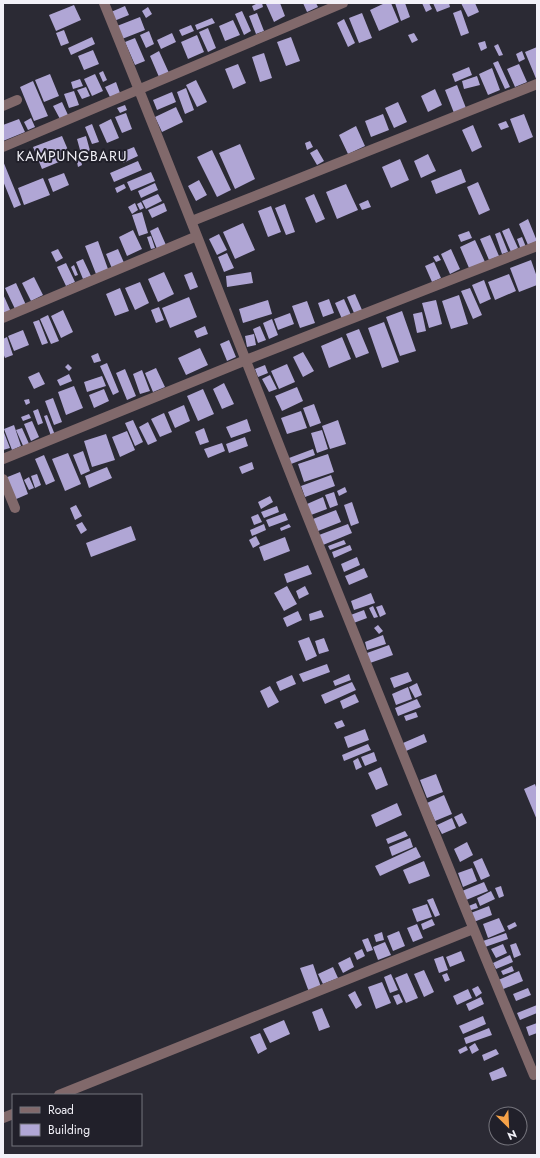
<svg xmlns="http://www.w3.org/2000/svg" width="540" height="1158" font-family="Jost,sans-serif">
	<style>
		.building { fill: #b0a6d5 }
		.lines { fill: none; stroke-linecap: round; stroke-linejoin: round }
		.street { stroke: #81696b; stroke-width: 10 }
		.labels { text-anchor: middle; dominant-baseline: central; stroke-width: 4; stroke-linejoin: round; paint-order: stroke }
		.quarter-label { font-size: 14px; letter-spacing: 1px; fill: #f2f1f8; stroke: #21202a }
	</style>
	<rect width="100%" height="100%" fill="#2b2a34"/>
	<path class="building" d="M258 3H262L263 7 254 11 252 6Z
		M268 3H280L285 16 274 22 266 4Z
		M303 3H316L318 7 307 12Z
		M385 3H391L399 22 379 31 370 10Z
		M395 3H405L410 17 401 21Z
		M422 3H429L432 9 426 12Z
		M433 3H449L450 7 437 12Z
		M461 3H475L479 12 468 17Z
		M74 5 81 20 56 31 49 15Z
		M125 6 129 15 114 21 111 12Z
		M148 7 152 14 146 18 142 11Z
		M461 10 469 33 461 36 453 13Z
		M242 11 251 31 244 35 235 14Z
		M257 13 264 31 256 34 249 16Z
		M362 13 372 38 359 43 349 18Z
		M140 17 145 30 122 39 117 26Z
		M212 18 215 23 197 30 195 25Z
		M344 19 355 43 348 47 337 23Z
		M233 20 240 35 225 41 219 26Z
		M191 25 194 31 182 36 179 30Z
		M208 28 216 48 208 52 199 32Z
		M64 30 69 43 61 46 56 33Z
		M149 31 154 44 146 48 140 35Z
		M172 33 176 42 161 49 157 40Z
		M414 33 418 40 412 43 408 35Z
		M197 35 204 52 188 59 181 42Z
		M92 37 95 44 71 55 68 48Z
		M291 37 300 61 286 66 277 42Z
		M135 38 145 61 135 65 125 42Z
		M485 41 487 48 481 51 478 43Z
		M498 44 503 55 499 56 494 46Z
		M537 47V81L525 52Z
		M93 50 99 64 84 70 78 56Z
		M159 51 169 73 159 77 150 56Z
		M522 51 525 59 519 62 516 54Z
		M264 53 272 78 260 82 252 57Z
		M498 61 510 87 505 89 493 63Z
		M238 64 246 83 233 89 225 69Z
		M519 64 527 82 515 87 507 69Z
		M469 67 472 75 455 82 452 74Z
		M492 68 500 90 488 95 479 74Z
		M103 71 107 80 103 82 99 73Z
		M50 74 59 96 44 102 35 80Z
		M95 74 103 91 92 96 84 79Z
		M477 76 480 85 464 89 462 81Z
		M80 79 83 86 73 89 71 82Z
		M196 80 207 102 197 107 186 85Z
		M33 81 48 116 34 121 20 87Z
		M116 82 120 93 110 97 105 87Z
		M457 85 466 108 454 113 445 90Z
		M86 87 90 96 82 99 77 90Z
		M186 88 194 110 185 114 177 92Z
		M435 89 442 105 428 112 421 96Z
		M74 91 79 105 69 108 64 94Z
		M172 92 176 102 157 110 153 100Z
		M62 102 68 115 60 119 53 106Z
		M398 102 407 122 394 128 385 108Z
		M125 105 127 110 120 113 117 108Z
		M176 107 183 122 162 132 155 117Z
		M126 113 132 129 122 133 115 117Z
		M383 114 389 130 371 137 365 121Z
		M524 114 533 137 519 143 510 119Z
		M31 118 35 127 28 130 24 122Z
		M19 119 25 132 3 141V125Z
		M111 119 119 138 107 143 99 125Z
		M506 121 509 127 501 130 498 124Z
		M92 124 99 142 92 144 85 127Z
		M473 125 482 147 472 152 462 130Z
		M356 126 365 146 348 154 339 135Z
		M62 136 71 157 42 169 33 147Z
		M86 136 92 158 83 161 77 139Z
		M310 141 313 147 307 150 305 143Z
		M240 144 255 179 235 189 219 153Z
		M134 147 138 156 123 163 119 153Z
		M317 149 324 161 317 165 310 153Z
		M212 150 231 190 217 197 197 157Z
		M79 152 82 165 78 167 75 153Z
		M428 154 436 171 421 178 414 161Z
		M400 159 409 180 391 188 382 167Z
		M3 161 21 205 14 208 3 181Z
		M138 161 142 170 114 182 110 173Z
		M461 169 466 182 436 194 431 181Z
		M151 172 155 181 131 191 127 182Z
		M64 173 69 185 53 192 48 179Z
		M43 178 50 195 24 205 18 188Z
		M199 180 207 195 196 201 188 186Z
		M478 182 490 210 479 215 467 187Z
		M155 183 158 190 141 198 138 191Z
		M124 184 126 188 117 193 115 188Z
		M346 184 358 210 337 219 326 192Z
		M158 194 162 201 146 209 142 201Z
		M314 194 325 219 316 223 305 198Z
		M368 200 371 207 362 210 359 204Z
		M141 202 144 208 140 210 137 204Z
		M135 203 138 210 132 214 128 207Z
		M164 203 167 211 152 218 148 210Z
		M285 204 295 232 286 235 275 208Z
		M271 206 281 232 268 237 258 211Z
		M142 212 148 233 139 236 132 215Z
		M528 219 537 241 528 245 519 224Z
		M243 223 255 250 235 259 223 232Z
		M158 227 166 245 157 249 150 231Z
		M509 228 518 248 511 252 502 231Z
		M133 230 142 249 127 256 119 237Z
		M469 231 472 238 461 242 458 235Z
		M500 232 508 252 502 254 495 234Z
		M219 234 227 250 217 255 209 239Z
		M490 235 499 256 489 260 480 239Z
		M151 236 155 248 151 249 147 237Z
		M522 237 526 247 521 250 517 239Z
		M475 240 485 262 469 268 460 247Z
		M98 241 108 269 96 274 85 246Z
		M58 249 63 258 56 262 51 252Z
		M118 249 125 265 113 271 106 254Z
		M451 249 460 269 450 274 441 254Z
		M227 253 234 268 224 272 218 257Z
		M438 255 441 260 436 262 433 257Z
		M83 259 91 276 83 279 76 262Z
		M531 260 537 277V285L519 292 510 268Z
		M434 262 441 278 432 282 425 266Z
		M66 263 75 282 66 286 57 267Z
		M74 265 78 275 75 276 71 267Z
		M164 272 174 294 158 302 148 279Z
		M192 272 198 287 190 290 184 275Z
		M251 272 253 283 227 287 226 276Z
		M509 274 516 291 495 300 488 282Z
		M34 277 43 295 31 301 22 283Z
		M484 280 491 299 480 304 472 285Z
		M140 282 149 303 135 310 125 288Z
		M16 283 26 305 15 309 5 288Z
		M120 288 129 311 115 316 106 294Z
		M470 288 482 315 473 319 461 291Z
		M3 294 11 312 3 315Z
		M355 294 362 310 354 313 347 297Z
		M459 295 468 324 451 329 442 301Z
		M189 297 197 317 170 328 162 308Z
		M329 299 334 313 323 317 318 303Z
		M344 299 351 315 342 319 335 303Z
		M268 300 272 314 243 323 239 309Z
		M436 300 442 324 429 328 422 303Z
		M307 301 315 323 300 328 292 306Z
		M159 307 164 320 156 323 151 310Z
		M63 310 73 332 61 338 51 316Z
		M402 311 416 351 400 356 386 317Z
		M422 312 426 331 417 333 413 314Z
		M290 313 294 324 278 330 274 319Z
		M48 315 59 341 51 344 40 319Z
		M272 319 278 335 269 339 263 323Z
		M39 320 48 343 42 345 33 322Z
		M384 322 399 362 382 368 368 328Z
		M205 326 208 334 197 338 194 331Z
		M260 326 266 340 258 343 253 329Z
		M359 329 369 353 356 358 346 334Z
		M23 330 29 345 14 351 8 336Z
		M254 334 256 345 247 347 245 336Z
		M7 337 13 355 5 358 3 353V339Z
		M342 337 351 359 329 368 321 346Z
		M229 340 236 357 227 361 220 344Z
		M200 348 208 365 186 375 178 358Z
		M303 352 314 371 303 377 293 357Z
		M98 353 101 361 94 363 91 356Z
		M107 363 119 392 113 395 100 366Z
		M68 364 72 368 69 371 65 367Z
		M287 364 295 382 279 389 271 371Z
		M265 365 268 373 258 377 255 369Z
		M156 368 165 387 153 392 145 373Z
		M125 369 136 396 127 400 116 373Z
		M142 370 150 391 140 394 133 374Z
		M39 372 45 384 34 389 28 377Z
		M69 374 72 381 60 386 57 380Z
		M270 375 277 389 269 392 262 379Z
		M102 376 106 386 87 392 84 382Z
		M224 383 234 404 222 409 213 389Z
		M74 386 83 408 66 415 58 392Z
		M297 387 303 401 282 411 275 396Z
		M104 389 109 401 94 408 89 395Z
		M203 389 214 414 198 421 187 396Z
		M53 398 62 422 54 425 45 401Z
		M29 399 30 403 26 405 24 400Z
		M314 404 321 423 310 427 303 408Z
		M184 405 190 421 175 428 168 412Z
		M38 409 43 423 38 425 33 411Z
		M301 411 307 428 287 434 281 418Z
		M164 413 172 432 160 437 151 419Z
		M29 414 31 418 23 421 21 417Z
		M47 415 55 435 51 436 44 416Z
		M247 419 251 431 231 438 226 427Z
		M133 420 143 442 135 446 125 423Z
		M338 420 346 444 330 449 322 426Z
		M32 421 39 437 31 441 24 424Z
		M148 422 157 441 148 445 139 427Z
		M14 425 21 446 12 450 4 429Z
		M22 428 30 446 24 448 16 430Z
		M204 428 209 442 200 445 195 432Z
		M3 430 10 448 3 450Z
		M322 430 328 449 317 453 311 433Z
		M127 431 135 450 120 457 112 437Z
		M106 434 115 460 92 467 84 441Z
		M245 437 248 446 229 453 226 444Z
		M222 443 225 451 208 458 204 449Z
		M313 449 315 455 291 464 289 458Z
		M83 451 90 471 81 475 73 455Z
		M68 453 81 484 65 491 52 459Z
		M328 454 334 472 304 482 298 464Z
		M44 455 55 481 46 485 35 459Z
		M252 462 254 469 242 474 239 467Z
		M107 467 112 478 89 488 85 476Z
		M20 472 28 494 14 500 5 478Z
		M37 474 41 485 35 488 31 476Z
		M331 475 335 486 305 497 301 486Z
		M29 477 34 488 29 490 24 480Z
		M345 487 347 492 339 496 337 491Z
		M334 492 338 505 330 508 325 495Z
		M270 496 273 502 261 509 258 502Z
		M323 497 327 509 311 515 307 504Z
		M352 502 359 523 351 526 344 505Z
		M76 505 82 516 75 520 70 508Z
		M277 506 279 512 264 518 261 512Z
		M336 510 341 522 318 531 313 519Z
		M285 513 288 520 269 527 266 520Z
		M258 514 262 522 254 525 251 517Z
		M82 522 87 530 81 534 76 525Z
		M264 524 266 530 252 536 250 530Z
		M289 524 291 527 281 531 280 528Z
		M348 524 352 533 323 545 319 535Z
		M131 526 136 540 91 557 86 543Z
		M256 536 260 544 253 548 249 540Z
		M285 537 290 551 264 561 259 547Z
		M344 540 346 544 330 550 328 546Z
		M350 545 352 550 334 558 332 552Z
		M357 557 360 565 344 572 341 564Z
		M308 565 312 574 287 583 284 574Z
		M364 568 368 577 349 585 345 576Z
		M287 586 297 604 284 611 274 593Z
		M305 586 309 594 299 599 296 591Z
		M371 593 375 603 354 610 351 601Z
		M382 605 386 614 380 617 376 607Z
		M373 606 378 617 374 618 369 608Z
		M321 610 324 617 310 621 309 614Z
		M364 610 367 618 351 624 348 616Z
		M298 611 302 620 287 627 283 618Z
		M378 625 383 631 379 634 374 628Z
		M383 635 386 644 367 650 365 642Z
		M309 637 317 656 306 661 298 641Z
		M324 638 329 651 319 654 315 641Z
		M389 645 393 655 370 663 367 653Z
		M327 664 330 672 303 682 299 674Z
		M408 672 412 681 394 688 390 678Z
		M349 674 351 680 335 686 333 681Z
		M292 675 296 684 280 691 276 682Z
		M352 682 356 690 325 704 321 695Z
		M417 683 422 695 415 698 409 687Z
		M270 686 279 702 268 708 260 691Z
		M408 687 412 699 396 705 392 694Z
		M355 694 359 702 343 709 340 701Z
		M417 699 421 707 398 716 395 708Z
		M416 712 418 717 406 721 404 716Z
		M342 720 345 726 337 729 334 723Z
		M365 729 369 740 348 748 344 737Z
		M424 734 427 742 406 751 403 743Z
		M368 744 371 750 344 761 342 755Z
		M374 752 377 761 365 766 361 757Z
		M358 758 362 767 356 770 353 761Z
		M381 767 388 785 376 790 368 773Z
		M436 774 443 792 427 798 420 780Z
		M535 784 537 790V820L524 789Z
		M444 795 452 814 435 821 427 803Z
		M397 803 402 815 376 827 371 815Z
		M462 813 467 823 459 827 454 817Z
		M452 818 456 828 442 834 437 825Z
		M405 831 408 836 388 844 386 839Z
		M410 838 413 847 392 856 389 847Z
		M467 842 473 855 460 862 454 849Z
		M416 847 421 857 380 876 375 866Z
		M482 858 490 876 481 880 473 862Z
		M424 861 430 876 409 884 403 870Z
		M472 868 477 881 463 887 458 873Z
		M484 882 488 891 466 900 462 891Z
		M501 886 504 896 499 898 495 888Z
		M491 891 495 899 480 906 477 898Z
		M433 898 440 915 435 917 427 900Z
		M476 903 478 908 468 911 466 907Z
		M427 904 432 917 417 922 412 909Z
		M489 906 492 915 471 923 468 914Z
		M499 918 505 931 488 938 483 924Z
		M432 919 435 925 423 930 421 924Z
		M515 922 517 926 509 930 507 926Z
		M417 924 423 938 413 942 407 928Z
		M399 931 405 946 393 951 387 936Z
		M382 932 384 940 376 942 374 935Z
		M506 933 508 939 485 947 483 941Z
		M368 938 373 950 367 952 362 940Z
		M385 942 391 955 378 960 373 947Z
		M516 943 521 955 514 958 510 945Z
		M503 944 507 953 496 958 491 949Z
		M362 949 365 956 357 960 354 953Z
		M461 951 465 961 450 967 446 957Z
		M510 955 513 962 496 969 493 963Z
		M443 956 448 970 439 973 434 959Z
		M350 957 354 967 343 973 338 963Z
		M313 964 321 987 309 992 300 968Z
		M512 966 514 971 503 975 501 971Z
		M333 967 338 978 323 984 318 974Z
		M424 970 434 992 424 997 414 974Z
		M519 971 523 981 501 990 496 981Z
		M407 973 418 998 406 1003 395 978Z
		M447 973 450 980 445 982 442 975Z
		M391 974 398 990 390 993 384 977Z
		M382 982 391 1003 376 1009 368 987Z
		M478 986 482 993 476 997 472 989Z
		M528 988 531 995 516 1001 513 994Z
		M468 989 472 998 457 1005 453 996Z
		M355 991 362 1005 356 1009 348 995Z
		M399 994 403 1002 397 1005 393 996Z
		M481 997 484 1004 469 1011 466 1004Z
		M537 1005V1013L520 1020 517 1013Z
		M322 1008 330 1027 319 1031 312 1012Z
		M483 1016 486 1024 463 1034 459 1026Z
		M284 1020 290 1034 270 1043 263 1029Z
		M537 1023V1033L529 1036 526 1027Z
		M489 1028 492 1035 466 1044 464 1038Z
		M260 1033 267 1049 258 1054 250 1037Z
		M475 1043 479 1050 472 1054 469 1047Z
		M466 1046 468 1050 460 1054 458 1050Z
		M496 1049 499 1054 484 1061 482 1055Z
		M503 1067 507 1076 492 1081 489 1073Z"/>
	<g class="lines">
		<path class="street" d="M104 3C169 163 231 323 294 483 373 681 452 879 534 1075
			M3 106 17 100
			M3 147 343 3
			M192 221 537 84
			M3 318 197 236
			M3 459 246 360 537 246
			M3 479 15 508
			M59 1095 473 929
			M3 1118 13 1114"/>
	</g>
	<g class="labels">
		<g class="quarter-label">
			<text x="72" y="156">KAMPUNGBARU</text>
		</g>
	</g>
	<rect width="540" height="1158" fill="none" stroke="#f2f1f8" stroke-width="8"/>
	<rect x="12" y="1094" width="130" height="52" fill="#21202a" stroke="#75747c"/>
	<rect x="20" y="1107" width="20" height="6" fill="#81696b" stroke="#75747c"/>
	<text x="48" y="1114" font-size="12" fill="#f2f1f8">Road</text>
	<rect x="20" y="1124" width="20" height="12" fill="#b0a6d5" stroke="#75747c"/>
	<text x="48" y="1134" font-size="12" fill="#f2f1f8">Building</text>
	<g transform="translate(508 1126) rotate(156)"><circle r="19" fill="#21202a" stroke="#75747c"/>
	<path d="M0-3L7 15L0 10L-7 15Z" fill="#f6a248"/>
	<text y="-6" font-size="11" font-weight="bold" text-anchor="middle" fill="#f2f1f8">N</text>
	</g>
</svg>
